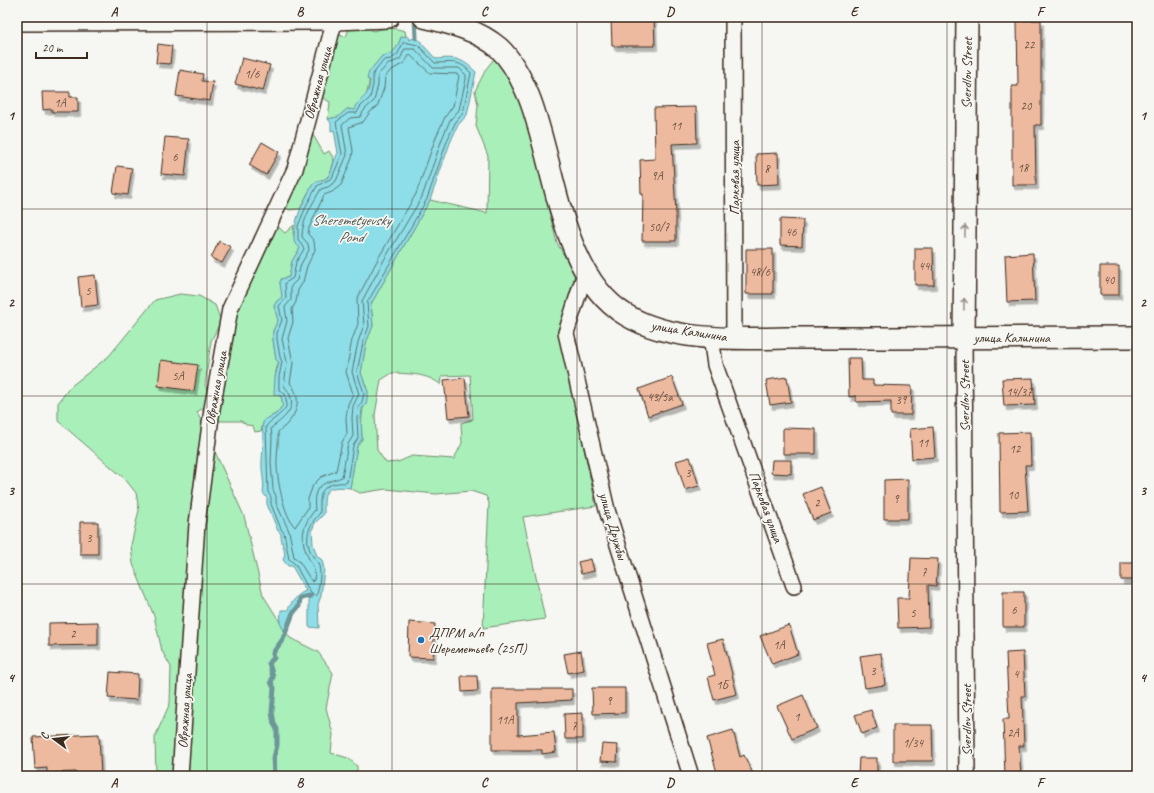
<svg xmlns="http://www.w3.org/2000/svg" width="1154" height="793" font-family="Caveat,sans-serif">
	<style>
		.green { fill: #a9efba; stroke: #728c6c; fill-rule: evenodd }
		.water { fill: #8ddee8; stroke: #6c9697 }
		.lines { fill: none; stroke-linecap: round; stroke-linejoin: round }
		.shore { stroke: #5c726f; stroke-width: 1 }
		.stream { stroke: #6c9697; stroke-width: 5 }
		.building { fill: #edba9f; stroke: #3b2a1e; filter: url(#shadow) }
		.street-casing { stroke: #3b2a1e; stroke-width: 18 }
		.secondary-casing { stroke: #3b2a1e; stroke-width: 24 }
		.street { stroke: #f6f6f2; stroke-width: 15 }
		.secondary { stroke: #f6f6f2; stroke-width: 21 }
		.oneway { stroke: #989088 }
		.grid { fill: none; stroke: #3b2a1e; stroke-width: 1; stroke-opacity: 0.55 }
		.poi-dot { fill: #1f6fb2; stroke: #f6f6f2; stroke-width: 1.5 }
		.labels { text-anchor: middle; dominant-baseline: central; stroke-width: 3.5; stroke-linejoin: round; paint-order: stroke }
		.number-label { font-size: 12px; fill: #684e3e }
		.street-label { font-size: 14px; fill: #3b2a1e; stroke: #f6f6f2 }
		.poi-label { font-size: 14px; fill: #3b2a1e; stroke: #f6f6f2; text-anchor: start }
		.water-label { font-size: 15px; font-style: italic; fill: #505750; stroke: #f6f6f2 }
		.neatline { fill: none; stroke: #3b2a1e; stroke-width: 1.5 }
		.grid-label { font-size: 13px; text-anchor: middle; font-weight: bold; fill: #3b2a1e }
	</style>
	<defs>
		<filter id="shadow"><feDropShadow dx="2.5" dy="4.5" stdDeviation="0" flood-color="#0004"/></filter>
	</defs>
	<rect width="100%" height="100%" fill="#f6f6f2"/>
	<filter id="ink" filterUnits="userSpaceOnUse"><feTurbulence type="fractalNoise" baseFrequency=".025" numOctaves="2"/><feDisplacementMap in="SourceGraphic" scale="8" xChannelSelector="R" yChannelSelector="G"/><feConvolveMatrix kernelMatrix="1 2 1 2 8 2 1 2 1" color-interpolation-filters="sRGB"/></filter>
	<g filter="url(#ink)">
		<path class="green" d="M351 23 363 25 373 31C385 28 392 27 405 31L406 36 401 37C398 48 393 55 382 56L369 72V84L366 97 361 100 355 110 347 109 338 117 328 119 330 102 321 97 335 34 346 37Z
			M496 56 515 81 526 109 531 138 557 243 575 274 560 334 596 506 523 517 545 619 483 628 489 503 486 496 471 491 436 494 386 489 360 493 350 488 357 446 362 439C361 419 361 412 368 392L361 373 366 343 373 326 371 304 430 200 487 213 488 156 476 126 478 105 475 91 486 69ZM392 373C409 374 427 373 441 385L442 376 470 375 473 419 461 423 462 443 454 459 412 456 398 462 386 463 377 450 375 415 381 380Z
			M309 133 313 135 324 154 329 151 334 159C333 165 331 175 325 179 321 181 317 179 314 184 308 191 304 201 300 209L289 210 285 207Z
			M275 224 285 233 294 225 293 234 300 248 292 261 289 277 281 279 280 283 283 297 277 301 274 306 278 320 273 331V340L276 359 279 362C270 383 280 386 283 405L276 414 264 420 261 431 255 432 253 426 247 425 241 421H217L234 310Z
			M180 294 199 296 215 305 221 321 211 341 205 385 213 402 197 412 244 516 263 595 290 638 318 652 333 673 326 708 333 734 331 753 348 758 357 766V776H156L155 737 170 703 171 667 162 651 154 616 133 564 131 545 139 510 136 493 125 479 58 421V403L70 387 109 356 155 300Z"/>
		<path class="water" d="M406 36 409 38V40L414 38 421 41V43L436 59C455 57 462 58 476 72L467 115 458 125 450 143 430 200 371 304 373 326 366 343 361 373 368 392 366 405 362 408 361 420 362 439 357 446 350 488C323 485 324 492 324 514L315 523 312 530 313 544 317 556 322 560 324 569 321 596 318 604 319 628 309 627V596L300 598C299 607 290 623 285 633L280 623 281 610H288C289 604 300 592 306 591L292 566H288L283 560C288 551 280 543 281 534L278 531 267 504V498L263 493C265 482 261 472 262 461 262 454 264 446 263 438 263 431 261 428 264 420L276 414 283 405 281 396 274 394 275 377 279 362 276 360 273 340V331L278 320 274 306 277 301 282 297 280 283 281 279 289 277 292 261 300 248 294 242C293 220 303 203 313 184 318 180 324 181 328 177 333 171 333 160 338 153L334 130 331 131V123L328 119 338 117 347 109 355 110V106C365 95 369 96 370 80L367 79 369 72 382 56C393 55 398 48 401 37Z"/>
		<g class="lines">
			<path class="shore" d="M404 42 418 45 435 63C451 63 459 59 471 73L463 113 455 123 447 141 427 199 367 303 369 326 363 343 357 372 364 393 362 402 358 407 357 419 358 438 353 446 347 482C344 484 342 482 338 483 318 486 320 497 320 513 307 527 303 541 314 558 316 561 317 560 318 563 322 573 319 585 317 595L315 597 310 592 295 564 289 559 284 533 281 529 271 504V497L268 492 266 427C268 421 281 417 287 405L285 394 279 390V377L282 362 280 357 277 339V333L282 320 279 306 286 298 285 283 293 278 296 262 304 249 298 239V226L307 204 317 186 332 178 342 154 336 122 348 113H357L360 107 370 98 373 85V74L384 60 391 59 397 55Z
				M405 49H415L433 68H459L466 75V79L459 110 450 120 442 139 422 197 384 260 362 301 364 325 358 342 352 372 359 394 353 406 352 418 353 436 348 444 342 477C322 484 312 485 315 510 301 526 300 541 309 559 313 567 316 571 314 580L312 582 299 561 294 557 289 531 276 503V496L273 490 271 462 272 437 271 428C286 417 301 405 284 386L287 362 282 339 287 321 285 307 291 300V286L297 280 301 264 309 250 308 244 302 237C302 220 312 204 321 189L328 187 336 181 347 155 342 125 350 118 360 117 365 109 374 101 378 85V75L387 65 400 59Z
				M410 55 430 73 457 74 459 76 453 106 445 117 436 137 416 194 379 257 357 299 358 324 352 340 346 372 353 394 348 404 346 418 347 434 342 442 336 471 321 477 313 485 308 499V508L295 527C284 516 276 477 277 460 277 451 279 441 278 432 280 429 285 427 287 424 299 411 301 396 290 383L293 363 288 338 293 322 292 309 296 302 298 290 303 282 307 266 315 250 314 241 308 234 309 228 324 195 332 192 341 185 352 158 353 151 349 127 363 122 370 112 377 107 384 88 385 77 390 71 404 63Z"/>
			<path class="stream" d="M415 17 416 38
				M275 776 274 758 277 745V729L274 724 272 712 274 688 271 682 273 677 269 663 274 658 273 653 283 639 293 613 299 606 300 598 310 596"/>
		</g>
		<path class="building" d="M654 18 655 46H612L611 19Z
			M1041 20V125H1035L1036 185H1012V86H1018L1017 21Z
			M158 44 172 46 170 64 156 63Z
			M242 58 270 65 263 91 235 84Z
			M180 70 203 74 202 81 213 82 210 101 176 96Z
			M42 92H70V97H78V112H52V109L43 110Z
			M696 107 697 143 672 144 676 213V241H642L643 194H641L640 160 655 159 654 108Z
			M165 137 189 139 185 176 161 174Z
			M262 142 279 152 266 175 249 165Z
			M778 153 779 184 757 185 756 154Z
			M117 166 132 168 128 195 113 193Z
			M780 219 803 220 802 246 780 245Z
			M219 241 231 247 222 263 211 258Z
			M915 248H933L934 285H915Z
			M746 249H773V294H746Z
			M1033 253 1035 301 1007 302 1005 255Z
			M1100 266H1119V295H1100Z
			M95 275 98 305 81 307 78 277Z
			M848 358H861L862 380H873V385L912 386 911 415H891V401L856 402V396L849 397Z
			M161 360 198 365 194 391 158 386Z
			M672 377 682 404 648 416 639 389Z
			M787 377 791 402 770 405 766 380Z
			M465 378 469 416 448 418 444 380Z
			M1033 378 1035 405 1004 406 1002 379Z
			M933 427 935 457 912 459 910 429Z
			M783 428 816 429V454H783Z
			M1030 432 1031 465H1025L1028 511 1000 512 999 433Z
			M690 457 699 486 685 490 676 461Z
			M772 460H791V474L771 473Z
			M908 479V519H884V480Z
			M821 487 831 513 813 520 803 494Z
			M80 522H98V554H80Z
			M911 558 938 559 936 586 928 585 929 627 898 628 897 598H909Z
			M591 559 594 571 581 574 578 562Z
			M1121 563H1137V580H1121Z
			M1003 592H1024V627H1003Z
			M98 622V645L49 646V623Z
			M409 622 435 624 433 658 408 657Z
			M789 625 798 654 772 664 760 636Z
			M723 639 737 694 714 700 708 677 715 675 707 643Z
			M581 651 584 670 568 673 564 654Z
			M1023 652 1025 696H1022L1024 746H1019L1021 776H1005L1003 719H1009L1006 653Z
			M881 653 885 685 865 688 860 656Z
			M110 672 138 674 137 700 108 698Z
			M461 676H477L478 691 462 692Z
			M592 688H625V713L593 714Z
			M492 689H572V700L518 703V735L554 732 556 752 542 754V750H492Z
			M803 695 817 728 792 739 777 706Z
			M871 710 877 728 862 734 855 715Z
			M583 713V739H565L564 714Z
			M893 725H932L933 761H893Z
			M733 730 740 757 744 755 754 776H718L707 738Z
			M99 734 101 776H77L76 772 47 773V768L35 769 33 737Z
			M602 744 618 745 617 762 600 761Z
			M859 758H877V776H858Z"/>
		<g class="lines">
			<g class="street-casing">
				<path id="street" d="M733 17 734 339
					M585 273 566 333 607 510 691 776
					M711 337 715 365 794 586
					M964 337 967 776
					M180 776 197 524 212 409 230 309 295 169 335 19"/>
			</g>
			<g class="secondary-casing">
				<path id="secondary" d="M424 17C450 23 478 30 499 48 513 61 522 80 529 97 555 162 560 276 626 315 671 342 735 339 785 338 816 338 848 338 880 338 965 337 1051 337 1137 337
					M17 20 335 19 388 17
					M964 337 967 17"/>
			</g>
			<use href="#street" class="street"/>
			<use href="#secondary" class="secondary"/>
		</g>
		<defs><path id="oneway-shaft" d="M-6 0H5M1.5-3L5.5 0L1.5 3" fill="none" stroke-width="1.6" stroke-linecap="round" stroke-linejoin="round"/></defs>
		<g class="oneway">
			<use href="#oneway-shaft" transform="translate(965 231) rotate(-89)"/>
			<use href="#oneway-shaft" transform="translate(964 304) rotate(-89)"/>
		</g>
	</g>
	<path class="grid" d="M207 17V776M392 17V776M577 17V776M762 17V776M947 17V776M17 209H1137M17 396H1137M17 584H1137"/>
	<circle class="poi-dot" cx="421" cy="640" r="4"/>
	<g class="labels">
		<g class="number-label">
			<text x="1029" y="45">22</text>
			<text x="252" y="74">1/6</text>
			<text x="60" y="103">1А</text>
			<text x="1026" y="106">20</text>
			<text x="676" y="126">11</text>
			<text x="175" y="157">6</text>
			<text x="1023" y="168">18</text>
			<text x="767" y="169">8</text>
			<text x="657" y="176">9А</text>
			<text x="659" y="227">50/7</text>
			<text x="791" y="232">46</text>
			<text x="924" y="266">44</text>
			<text x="760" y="272">48/6</text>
			<text x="1109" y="280">40</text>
			<text x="88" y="291">5</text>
			<text x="178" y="376">5А</text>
			<text x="1019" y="392">14/37</text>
			<text x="660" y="397">43/5а</text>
			<text x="901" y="400">39</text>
			<text x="923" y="443">11</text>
			<text x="1015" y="449">12</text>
			<text x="688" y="473">3</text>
			<text x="1013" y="495">10</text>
			<text x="896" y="499">9</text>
			<text x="817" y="503">2</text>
			<text x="89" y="538">3</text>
			<text x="924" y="572">7</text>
			<text x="1014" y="610">6</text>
			<text x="913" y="613">5</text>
			<text x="73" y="634">2</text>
			<text x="779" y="645">1А</text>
			<text x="873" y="671">3</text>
			<text x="1016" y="674">4</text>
			<text x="722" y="685">1Б</text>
			<text x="609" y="701">9</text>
			<text x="797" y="717">1</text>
			<text x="505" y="720">11А</text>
			<text x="574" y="726">7</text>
			<text x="1013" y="733">2А</text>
			<text x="913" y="743">1/34</text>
		</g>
		<g class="street-label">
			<text transform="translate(967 73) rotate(-89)">Sverdlov Street</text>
			<text transform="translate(318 83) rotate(-75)">Овражная улица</text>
			<text transform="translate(734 178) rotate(-90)">Парковая улица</text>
			<text transform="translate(689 331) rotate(9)">улица Калинина</text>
			<text x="1012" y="337">улица Калинина</text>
			<text transform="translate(216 388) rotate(-80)">Овражная улица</text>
			<text transform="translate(964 396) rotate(-90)">Sverdlov Street</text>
			<text transform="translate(766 507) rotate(70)">Парковая улица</text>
			<text transform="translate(613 526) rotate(74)">улица Дружбы</text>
			<text transform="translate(185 711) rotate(-86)">Овражная улица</text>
			<text transform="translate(966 720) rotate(-90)">Sverdlov Street</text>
		</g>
		<g class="poi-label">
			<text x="429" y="632">ДПРМ а/п<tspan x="429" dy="16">Шереметьево (25П)</tspan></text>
		</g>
		<g class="water-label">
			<text x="351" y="220">Sheremetyevsky<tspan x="351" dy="17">Pond</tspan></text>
		</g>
	</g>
	<rect width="1154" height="793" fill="none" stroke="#f6f6f2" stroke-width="44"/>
	<g transform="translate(54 739) rotate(285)" stroke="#f6f6f2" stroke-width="3" paint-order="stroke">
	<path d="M0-3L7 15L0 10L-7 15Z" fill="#3b2a1e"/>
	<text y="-6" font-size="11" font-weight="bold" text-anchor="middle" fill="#3b2a1e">С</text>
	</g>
	<path d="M36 52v6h51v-6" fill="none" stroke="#3b2a1e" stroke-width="2"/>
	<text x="42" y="52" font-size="12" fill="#3b2a1e" stroke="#f6f6f2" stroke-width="3" paint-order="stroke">20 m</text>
	<rect x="22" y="22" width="1110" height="749" class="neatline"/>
	<g class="grid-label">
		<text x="114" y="16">A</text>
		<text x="300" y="16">B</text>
		<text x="484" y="16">C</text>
		<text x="670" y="16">D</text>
		<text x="854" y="16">E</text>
		<text x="1040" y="16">F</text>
		<text x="11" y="120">1</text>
		<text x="1143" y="120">1</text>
		<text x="11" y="307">2</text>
		<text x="1143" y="307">2</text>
		<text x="11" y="495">3</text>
		<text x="1143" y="495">3</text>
		<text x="11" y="682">4</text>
		<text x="1143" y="682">4</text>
		<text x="114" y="787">A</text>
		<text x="300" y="787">B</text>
		<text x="484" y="787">C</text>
		<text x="670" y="787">D</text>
		<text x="854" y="787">E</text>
		<text x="1040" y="787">F</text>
	</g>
</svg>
